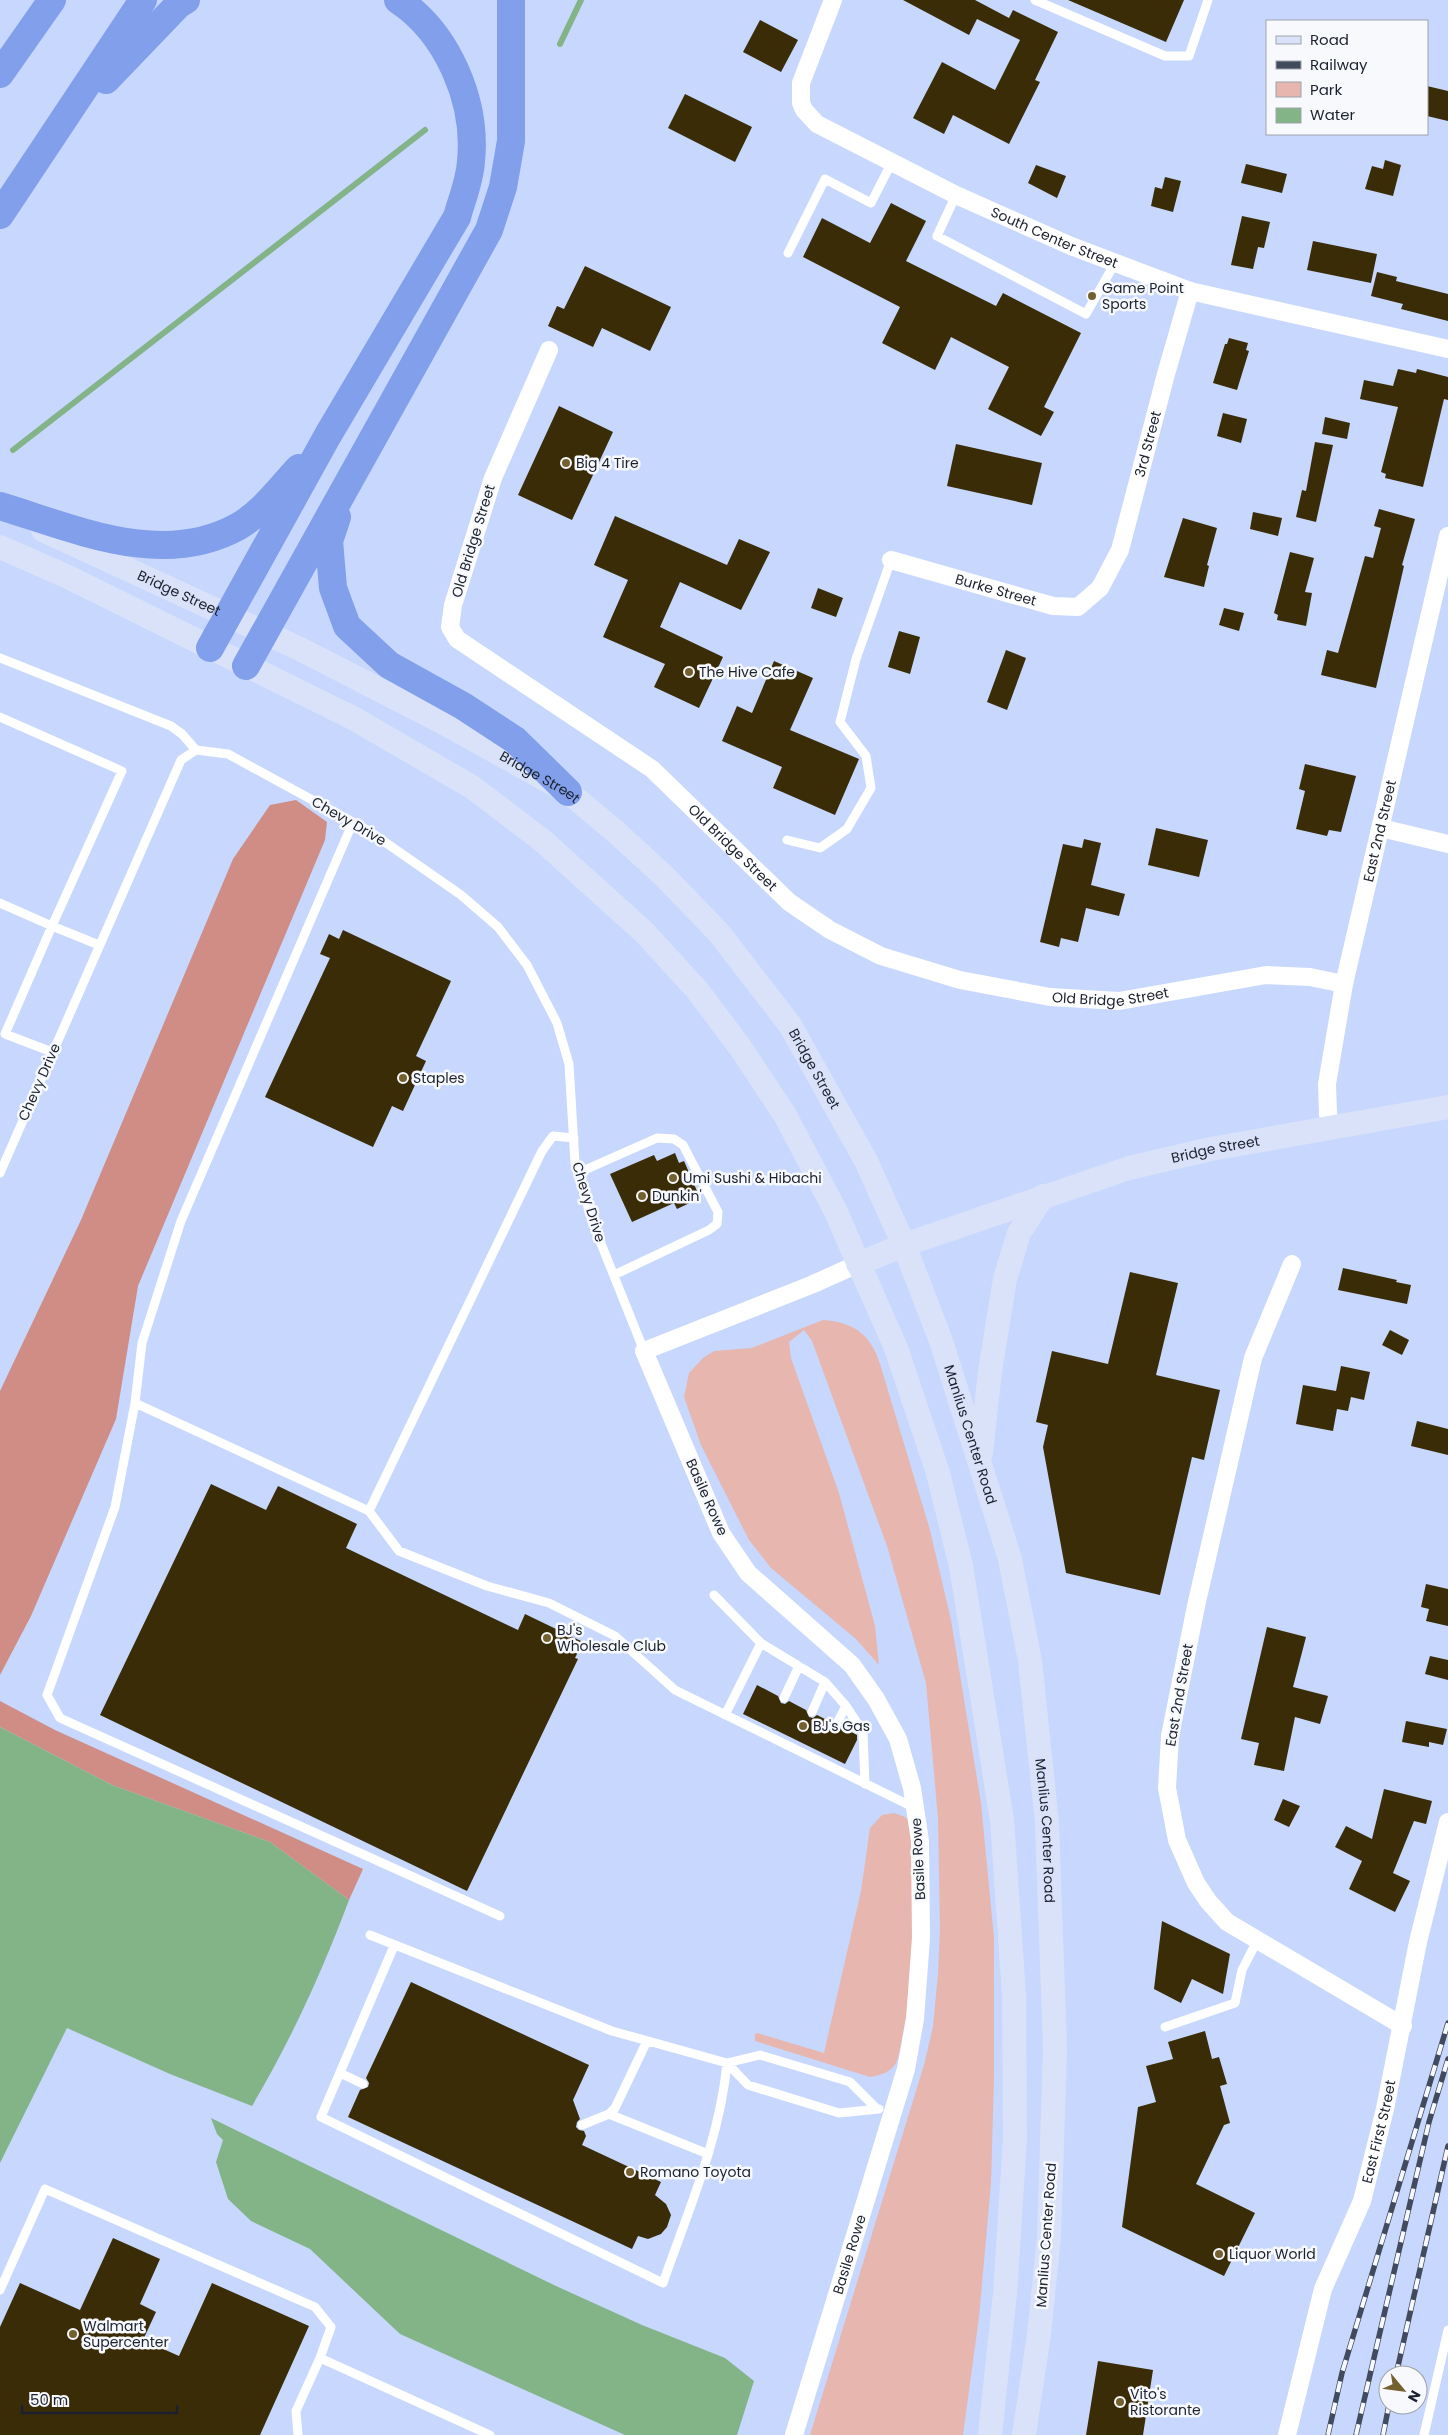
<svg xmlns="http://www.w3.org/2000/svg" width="1448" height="2435" font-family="Poppins,sans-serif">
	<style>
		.green { fill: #e7b6af }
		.forest { fill: #cf8d85 }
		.water { fill: #83b487 }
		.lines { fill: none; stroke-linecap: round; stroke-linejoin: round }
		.stream { stroke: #83b487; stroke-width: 6 }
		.building { fill: #3a2c07 }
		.service { stroke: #fff; stroke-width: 9 }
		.minor { stroke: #fff; stroke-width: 18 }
		.secondary { stroke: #d9e2f9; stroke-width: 24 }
		.motorway { stroke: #819fea; stroke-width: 28 }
		.rail-casing { stroke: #424a5d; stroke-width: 5.5 }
		.rail { stroke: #f7f9fc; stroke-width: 4; stroke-dasharray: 11; stroke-linecap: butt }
		.poi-dot { fill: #75602f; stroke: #f7f9fc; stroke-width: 2 }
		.labels { text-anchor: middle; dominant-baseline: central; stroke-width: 5; stroke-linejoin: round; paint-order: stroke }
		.street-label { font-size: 14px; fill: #1c212f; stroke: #f7f9fc }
		.poi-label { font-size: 14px; fill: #1c212f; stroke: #f7f9fc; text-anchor: start }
	</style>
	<rect width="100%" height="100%" fill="#c7d7fd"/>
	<path class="green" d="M823 1320C854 1322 871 1335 880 1364L930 1530 951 1620 981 1803 994 1938V2078L991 2183 979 2317 963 2435H810L924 2065 933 2027 938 1974 940 1929 938 1818 926 1683 887 1546 812 1341 804 1330 789 1342 791 1358 839 1493 875 1626 879 1665 856 1639 771 1568 749 1540 701 1445 684 1397 689 1373 703 1358 714 1351 752 1348Z
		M894 1813 905 1817 912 1824C912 1893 917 1965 903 2033 901 2042 900 2054 896 2063 891 2072 881 2075 870 2077L755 2041V2034L757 2033 824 2053 861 1891 870 1828 882 1815Z"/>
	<path class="forest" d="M296 800 327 822 325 840 138 1286 116 1419 31 1616 0 1675V1391L81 1220 233 859 270 805Z
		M0 1701 55 1730 363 1869 349 1900 270 1842 112 1785 0 1727Z"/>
	<path class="water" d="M0 1727 112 1785 270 1842 349 1900C322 1972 291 2040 252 2106L170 2074 67 2028 0 2163Z
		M211 2118 556 2286 642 2325 725 2358 754 2381 737 2435H625L400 2334 310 2249 251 2221 228 2199 216 2162 223 2140 217 2134Z"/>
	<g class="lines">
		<path class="stream" d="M560 44 581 0
			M13 450 425 130"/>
	</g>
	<path class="building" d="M903 0H975L1009 18 1013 10 1058 32 1035 80 1040 82 1009 144 953 115 944 134 913 118 942 62 995 90 1020 40 977 19 969 35Z
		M1068 0H1184L1166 42Z
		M760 20 798 40 781 72 743 52Z
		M1427 86 1448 91V121L1427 116Z
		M685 94 752 127 735 162 668 128Z
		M1385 160 1401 165 1393 196 1365 189 1372 166 1383 169Z
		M1246 164 1287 174 1282 193 1241 183Z
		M1036 165 1066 176 1057 198 1028 183Z
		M1165 177 1181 181 1173 212 1151 206 1155 187 1162 189Z
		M891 203 926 221 906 261 996 306 1003 293 1081 333 1044 407 1054 412 1041 436 988 409 1009 367 951 337 935 370 882 343 900 307 803 257 822 218 870 243Z
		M1242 216 1270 222 1264 248 1258 247 1253 269 1231 265Z
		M1313 241 1377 254 1371 283 1307 270Z
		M585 266 671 307 650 351 602 328 593 347 548 326 557 306 564 309Z
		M1377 272 1397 277 1396 281 1448 294V321L1401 309 1403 304 1371 296Z
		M1229 338 1248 343 1246 350 1249 351 1237 390 1213 383 1225 344H1227Z
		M1398 369 1416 373 1417 369 1448 377V400L1444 399 1423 487 1385 478 1386 474 1381 472 1398 407 1360 399 1364 380 1393 386Z
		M559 406 613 432 572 520 518 495Z
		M1223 413 1247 419 1241 443 1217 436Z
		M1325 417 1350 423 1347 439 1322 434Z
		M1315 442 1333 445 1316 522 1296 517 1302 490 1306 491Z
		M956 444 1042 463 1032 505 947 486Z
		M1379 509 1415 519 1402 565 1404 566 1376 688 1321 675 1327 650 1338 653 1365 556 1373 558 1381 528 1374 526Z
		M1253 512 1282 518 1278 536 1250 529Z
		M615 516 727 565 739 539 770 552 741 610 680 582 660 627 723 657 699 708 654 687 665 664 603 637 628 580 594 565Z
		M1183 518 1217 528 1207 565 1209 566 1204 587 1164 577Z
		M1290 552 1314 558 1305 592 1312 593 1306 626 1277 620 1278 615 1274 613Z
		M818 588 843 598 836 617 811 608Z
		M1224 608 1244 613 1239 631 1219 625Z
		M899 631 920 637 910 674 888 667Z
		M1006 650 1026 658 1007 710 987 702Z
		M774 661 813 678 790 730 859 759 835 815 773 788 782 767 722 741 737 706 752 713Z
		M1305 764 1356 776 1341 832 1329 830 1327 836 1296 829 1305 791 1299 789Z
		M1156 828 1208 840 1199 877 1148 865Z
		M1084 839 1101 843 1091 885 1125 894 1119 916 1086 908 1078 942 1061 938 1059 947 1040 942 1063 844 1082 848Z
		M343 930 451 981 416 1056 426 1061 403 1111 392 1106 373 1147 265 1097 330 958 320 954 329 934 339 939Z
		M675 1153 679 1163 684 1161 700 1198 677 1209 674 1203 632 1222 610 1174 654 1155 657 1161Z
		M1343 1268 1397 1280 1396 1282 1411 1285 1407 1304 1338 1290Z
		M1130 1272 1178 1283 1156 1375 1220 1390 1204 1460 1192 1457 1160 1595 1066 1573 1043 1447 1048 1425 1036 1422 1052 1351 1108 1364Z
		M1390 1330 1409 1340 1402 1355 1382 1345Z
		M1341 1366 1370 1372 1364 1400 1351 1397 1348 1411 1337 1409 1333 1431 1296 1424 1303 1385 1336 1391Z
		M1417 1421 1448 1429V1455L1411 1446Z
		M211 1484 266 1510 278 1486 357 1524 346 1548 518 1630 525 1614 583 1642 575 1658 578 1659 467 1891 100 1715Z
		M1426 1584 1448 1589V1626L1426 1621 1429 1609 1421 1607Z
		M1267 1627 1306 1637 1293 1687 1328 1696 1320 1724 1295 1717 1284 1771 1254 1765 1259 1743 1241 1739Z
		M1430 1656 1448 1660V1680L1425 1674Z
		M757 1685 778 1696 781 1703 785 1704 789 1701 806 1710 809 1717 813 1718 817 1715 831 1722V1728L834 1731 839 1730 842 1727 857 1735V1740L845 1764 743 1714Z
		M1406 1721 1447 1729 1443 1745 1429 1742V1747L1402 1742Z
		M1384 1789 1432 1801 1426 1824 1414 1821 1393 1873 1410 1881 1395 1912 1349 1889 1362 1861 1335 1847 1346 1826 1372 1839Z
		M1283 1799 1300 1806 1289 1827 1274 1820Z
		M1162 1921 1230 1954 1223 1994 1192 1979 1181 2003 1154 1989Z
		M411 1982 589 2065 573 2100 580 2119 577 2122 576 2127 579 2130 584 2131 586 2136 582 2145 661 2182 655 2195 666 2204 671 2215 667 2227 661 2234 648 2239 638 2236 632 2249 348 2117 360 2090 368 2087 369 2083 366 2078Z
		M1205 2031 1212 2059 1219 2057 1227 2084 1220 2086 1230 2123 1224 2125 1196 2184 1255 2213 1224 2276 1122 2227 1138 2107 1156 2102 1146 2066 1173 2059 1168 2042Z
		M113 2238 160 2259 140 2304 156 2312 143 2340 179 2356 212 2283 309 2326 260 2435H0V2327L20 2283 80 2310Z
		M1098 2361 1153 2370 1143 2435H1086Z"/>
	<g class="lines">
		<path class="service" d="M1035 0 1165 56H1189L1208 0
			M956 195 937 236 1086 314 1115 263
			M788 253 825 179 871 203 892 162
			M0 658 171 726 182 734 196 750
			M0 717 122 771 52 926 0 903
			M353 822 181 1221 142 1343 135 1403 369 1511 399 1551 487 1586 549 1603 615 1636 675 1690 915 1808
			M787 840 820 848 847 829 871 788 866 756 840 722 856 659 891 560
			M52 1052 5 1034 52 926 99 945
			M0 1173 181 760 196 750 228 754 369 831 461 895 498 927 527 965 557 1023 569 1064 575 1163 592 1221 644 1351
			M578 1173 657 1138 674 1139 683 1145 718 1212 717 1224 709 1230 614 1275
			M135 1403 115 1507 47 1695 60 1718 500 1916
			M369 1511 542 1151 553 1136 574 1138
			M714 1595 761 1643 825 1682 846 1706 863 1732 865 1784
			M784 1698 799 1666
			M812 1712 825 1682
			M725 1715 761 1643
			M836 1725 846 1706
			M370 1935 612 2031 727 2063 760 2055 850 2082 877 2109
			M394 1946 321 2117 663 2283C688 2211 720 2139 727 2063
			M1165 2027 1235 2003 1242 1970 1258 1939
			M727 2063 748 2085 839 2113 879 2109
			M340 2073 363 2084
			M609 2114 708 2154
			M582 2125 609 2114 615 2108 647 2041
			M0 2290 45 2189 315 2307 331 2327 320 2358
			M298 2435 296 2411 320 2358 490 2435
			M1424 2435 1448 2330"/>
		<g class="minor">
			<path id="s1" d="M833 0 801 83V103L804 110 817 124 956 195 1071 246 1190 291 1448 349"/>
			<path id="s2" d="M549 350 493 478 453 605 450 627 457 639 652 769 789 902 830 930 881 956 960 980 1050 997 1119 1001 1266 975 1310 977 1344 984"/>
			<path id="s3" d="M891 560 1053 606 1078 607 1100 588 1120 550 1166 374 1190 291"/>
			<path d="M1381 828 1448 844"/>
			<path id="s4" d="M1331 1127 1328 1114 1327 1084 1344 984 1448 536"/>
			<path d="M1292 1264 1253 1358 1196 1606 1170 1736 1167 1788 1177 1840 1196 1883 1208 1901 1227 1922 1403 2026"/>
			<path id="s5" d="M794 2435 906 2069 915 2019 921 1938 920 1841 912 1788 898 1739 876 1699 852 1665 748 1573 721 1533 644 1351 811 1285 858 1264"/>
			<path id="s6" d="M1287 2435 1323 2289 1362 2201 1385 2109 1418 1942 1448 1822"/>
		</g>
		<g class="secondary">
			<path id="s7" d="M43 530 300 649 444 723 568 792 616 832 665 877 719 933 790 1025 866 1161 904 1245 941 1341 1010 1559 1030 1661 1047 1823 1055 2049 1049 2237 1039 2334 1024 2435"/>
			<path d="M0 547 66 576 353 718 472 787 543 841 645 933 697 990 740 1047 785 1115 835 1210 896 1348 938 1473 961 1566 1002 1820 1014 1995 1015 2139 1005 2293 990 2435"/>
			<path id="s8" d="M858 1264 904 1245 1129 1168 1211 1149 1448 1107"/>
			<path d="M981 1453 990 1371 1005 1279 1019 1233 1043 1196"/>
		</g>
		<path class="motorway" d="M0 74 52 0
			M106 80 178 5 186 0
			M0 215 143 0
			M0 506C76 529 163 569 239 526 263 512 280 488 299 468
			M337 517 329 541 333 588 347 626 389 665 463 706 515 740 568 792
			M210 648 328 435 457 217C462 199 470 180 471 161 477 102 448 33 398 0
			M246 666 489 230 503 187 511 141V0"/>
		<g class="rail-casing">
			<path id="rail" d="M1396 2375 1448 2146
				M1328 2435 1342 2373 1448 2023
				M1356 2435 1429 2122 1448 2059
				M1383 2435 1389 2405"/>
		</g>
		<use href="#rail" class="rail"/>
	</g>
	<g class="poi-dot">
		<circle cx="1092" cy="296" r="5"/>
		<circle cx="566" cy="463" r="5"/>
		<circle cx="689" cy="672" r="5"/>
		<circle cx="403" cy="1078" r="5"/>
		<circle cx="673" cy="1178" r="5"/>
		<circle cx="642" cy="1196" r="5"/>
		<circle cx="547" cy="1638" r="5"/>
		<circle cx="803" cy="1726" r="5"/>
		<circle cx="630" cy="2172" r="5"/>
		<circle cx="1219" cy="2254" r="5"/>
		<circle cx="73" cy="2334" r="5"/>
		<circle cx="1120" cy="2402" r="5"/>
	</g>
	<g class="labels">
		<g class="street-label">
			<text stroke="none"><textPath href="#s1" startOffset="399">South Center Street</textPath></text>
			<text stroke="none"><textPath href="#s3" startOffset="375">3rd Street</textPath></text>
			<text transform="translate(473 541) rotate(-73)">Old Bridge Street</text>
			<text stroke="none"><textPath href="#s3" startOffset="109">Burke Street</textPath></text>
			<text stroke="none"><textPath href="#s7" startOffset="150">Bridge Street</textPath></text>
			<text stroke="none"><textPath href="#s7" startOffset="555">Bridge Street</textPath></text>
			<text transform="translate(349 821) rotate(30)">Chevy Drive</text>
			<text stroke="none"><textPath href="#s4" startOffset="302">East 2nd Street</textPath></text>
			<text stroke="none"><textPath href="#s2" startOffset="656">Old Bridge Street</textPath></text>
			<text stroke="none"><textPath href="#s2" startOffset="1076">Old Bridge Street</textPath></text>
			<text stroke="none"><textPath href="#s7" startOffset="960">Bridge Street</textPath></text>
			<text transform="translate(39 1082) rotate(-66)">Chevy Drive</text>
			<text stroke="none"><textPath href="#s8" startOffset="376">Bridge Street</textPath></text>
			<text transform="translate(589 1202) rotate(73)">Chevy Drive</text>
			<text stroke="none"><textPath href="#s7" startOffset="1359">Manlius Center Road</textPath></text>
			<text transform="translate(707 1497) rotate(66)">Basile Rowe</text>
			<text transform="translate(1179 1695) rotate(-80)">East 2nd Street</text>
			<text stroke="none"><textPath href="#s7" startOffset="1764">Manlius Center Road</textPath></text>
			<text transform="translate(918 1859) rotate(-93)">Basile Rowe</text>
			<text stroke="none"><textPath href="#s6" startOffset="318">East First Street</textPath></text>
			<text transform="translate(1046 2235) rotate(-86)">Manlius Center Road</text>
			<text stroke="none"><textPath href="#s5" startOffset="189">Basile Rowe</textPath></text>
		</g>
		<g class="poi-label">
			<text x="1102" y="288">Game Point<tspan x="1102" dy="16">Sports</tspan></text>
			<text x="576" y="463">Big 4 Tire</text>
			<text x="699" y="672">The Hive Cafe</text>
			<text x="413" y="1078">Staples</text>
			<text x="683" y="1178">Umi Sushi &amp; Hibachi</text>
			<text x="652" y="1196">Dunkin'</text>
			<text x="557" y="1630">BJ's<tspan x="557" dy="16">Wholesale Club</tspan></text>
			<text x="813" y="1726">BJ's Gas</text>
			<text x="640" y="2172">Romano Toyota</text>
			<text x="1229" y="2254">Liquor World</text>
			<text x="83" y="2326">Walmart<tspan x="83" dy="16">Supercenter</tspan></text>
			<text x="1130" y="2394">Vito's<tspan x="1130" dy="16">Ristorante</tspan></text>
		</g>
	</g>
	<rect x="1266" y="20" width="162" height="115" fill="#f7f9fc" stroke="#9fa3aa"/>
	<rect x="1276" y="36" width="25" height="8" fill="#d9e2f9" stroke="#9fa3aa"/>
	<text x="1310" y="45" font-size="15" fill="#1c212f">Road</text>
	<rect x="1276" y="61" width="25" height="8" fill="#424a5d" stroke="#9fa3aa"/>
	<text x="1310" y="70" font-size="15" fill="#1c212f">Railway</text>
	<rect x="1276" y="82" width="25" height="15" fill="#e7b6af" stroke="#9fa3aa"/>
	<text x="1310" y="95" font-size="15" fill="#1c212f">Park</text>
	<rect x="1276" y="108" width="25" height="15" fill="#83b487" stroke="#9fa3aa"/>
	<text x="1310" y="120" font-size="15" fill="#1c212f">Water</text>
	<g transform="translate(1403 2390) rotate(119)"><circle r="24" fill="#f7f9fc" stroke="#9fa3aa"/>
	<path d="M0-4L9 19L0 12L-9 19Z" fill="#75602f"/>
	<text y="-8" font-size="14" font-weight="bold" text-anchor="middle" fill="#1c212f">N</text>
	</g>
	<path d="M22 2405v8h155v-8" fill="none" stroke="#1c212f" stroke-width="2.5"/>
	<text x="30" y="2405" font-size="15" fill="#1c212f" stroke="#f7f9fc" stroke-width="4" paint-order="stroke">50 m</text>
</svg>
